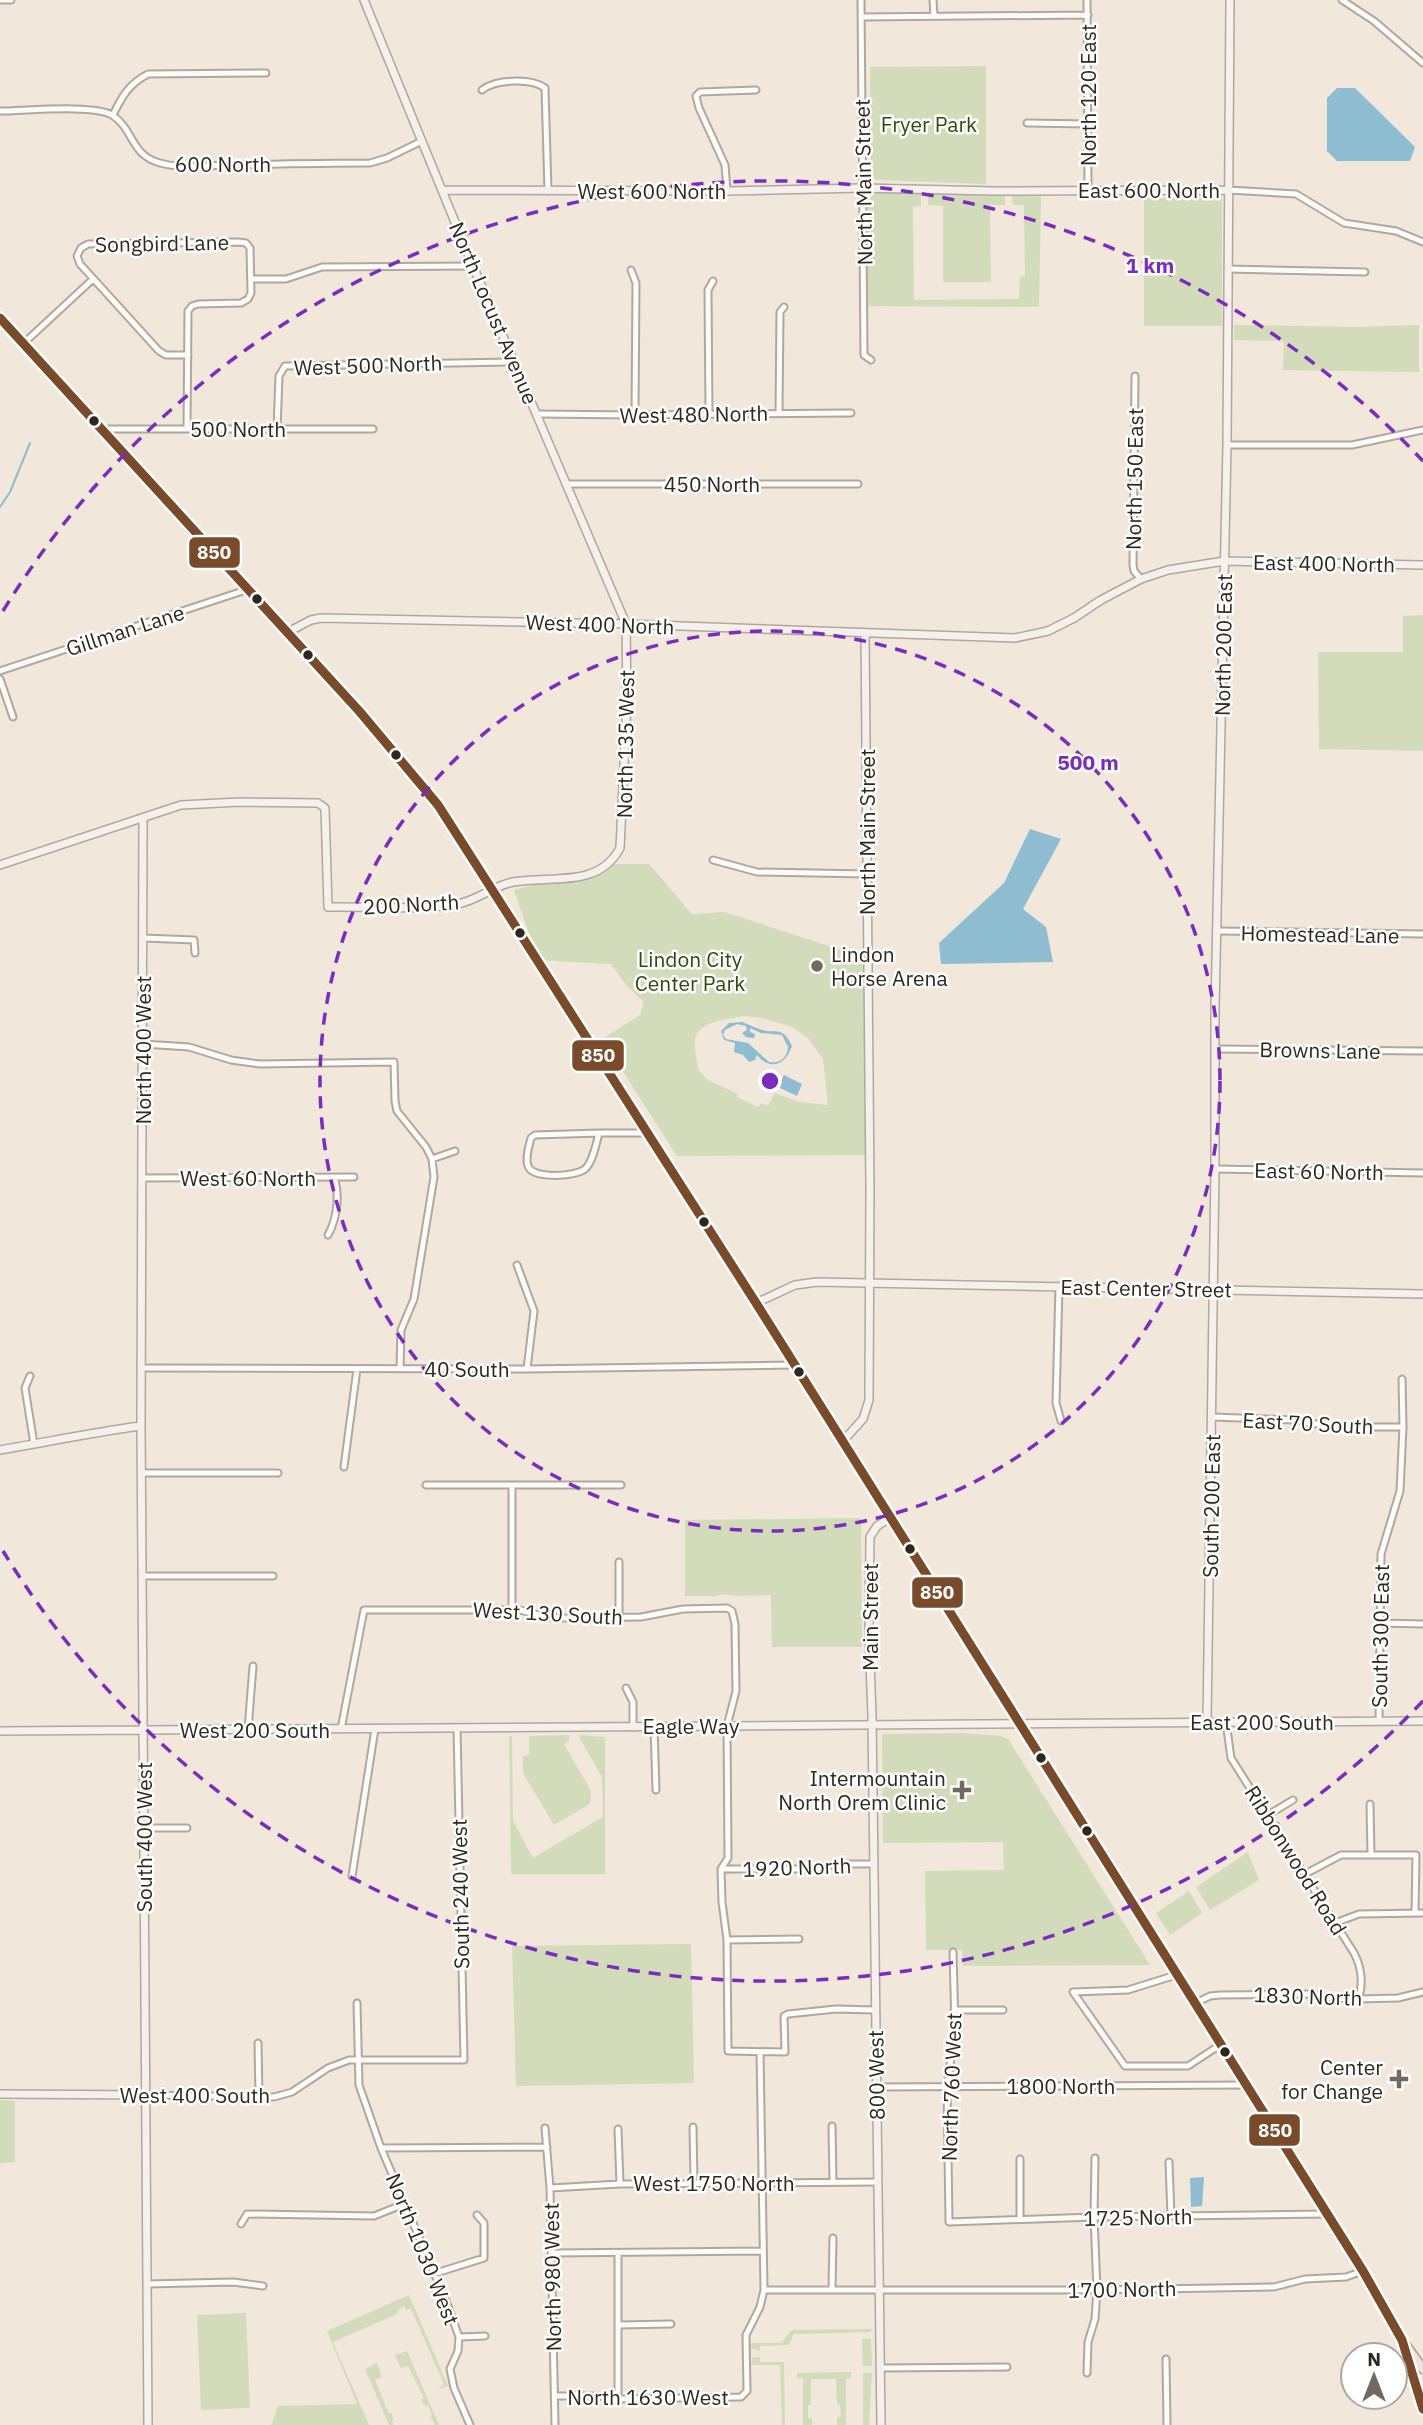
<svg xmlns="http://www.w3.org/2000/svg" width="1423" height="2425" font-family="'IBM Plex Sans',sans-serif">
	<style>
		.green { fill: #d2dcba; fill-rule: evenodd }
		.water { fill: #8ebcd0; fill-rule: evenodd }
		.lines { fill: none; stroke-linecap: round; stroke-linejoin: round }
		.stream { stroke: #8ebcd0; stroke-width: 2 }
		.street-casing { stroke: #b0a89e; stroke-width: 9 }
		.secondary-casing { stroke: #b0a89e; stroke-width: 10 }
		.primary-casing { stroke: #b4a093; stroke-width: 11 }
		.street { stroke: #fdfbf9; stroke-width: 5 }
		.secondary { stroke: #f5f0ec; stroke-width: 7 }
		.primary { stroke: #eee4dd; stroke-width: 8 }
		.bus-1-casing { stroke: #fff; stroke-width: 14 }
		.bus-1 { stroke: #7a4b2a; stroke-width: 9 }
		.ring { fill: none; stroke: #7b2cbf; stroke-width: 3.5; stroke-dasharray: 12 9 }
		.bus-dot { fill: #2d271e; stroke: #fff; stroke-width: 2.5 }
		.poi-dot { fill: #726a60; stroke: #fff; stroke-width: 2.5 }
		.labels { text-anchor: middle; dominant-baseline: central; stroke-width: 5; stroke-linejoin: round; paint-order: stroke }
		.street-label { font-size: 21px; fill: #2d271e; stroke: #fff }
		.park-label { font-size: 21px; fill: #304a0c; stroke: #fff }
		.poi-label { font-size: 21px; fill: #2d271e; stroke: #fff; text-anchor: end }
		.centre { fill: #7b2cbf; stroke: #fff; stroke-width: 3.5 }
		.ring-label { font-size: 21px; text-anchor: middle; font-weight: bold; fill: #7b2cbf; stroke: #fff; stroke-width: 5; stroke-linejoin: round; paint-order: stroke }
		.line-badge { stroke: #fff; stroke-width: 2.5 }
		.badge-label { font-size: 19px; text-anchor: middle; font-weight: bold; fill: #fff }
	</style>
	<rect width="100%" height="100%" fill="#f1e7da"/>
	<path class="green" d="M986 66V184L875 180 871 176 870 67Z
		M921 192V206L913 207 914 300 1019 299 1020 277 1025 276 1024 205H1013L1012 196H1041L1039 307 867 306 865 198H870L874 193Z
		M928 193 1005 196V205H990L991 282H943V206L928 205Z
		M1144 198H1222V326H1144Z
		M1234 325 1358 327 1419 325V372L1283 370 1284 341 1234 340Z
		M1423 615V751L1319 749 1318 652H1403V616Z
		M612 864H649L692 914 725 912 868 959 869 1155 677 1156 602 1039 640 1015 644 1002 626 985 611 964 538 960 514 890C523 888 533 884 542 883 570 878 590 886 612 864ZM743 1016 762 1018 792 1027 808 1038 823 1059 828 1105 799 1102 775 1093 768 1106 761 1103 758 1107 737 1097 738 1094 708 1080 698 1069C697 1060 694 1048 695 1040 698 1020 727 1020 743 1016Z
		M861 1518 862 1647H772L771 1595 737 1596 723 1594 716 1596H685V1520Z
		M960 1733 1001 1736 1008 1739 1150 1965 963 1966 962 1950H926L925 1871 1004 1870 1003 1842 883 1843 882 1734Z
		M569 1735V1741L564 1744 591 1791 590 1804 554 1825 523 1773V1756L529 1755V1736Z
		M578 1735 604 1737 605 1739V1874H511L509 1736H512L513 1821 533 1858 603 1817 602 1777Z
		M1248 1852 1259 1880 1210 1910 1196 1887Z
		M1189 1891 1202 1913 1170 1935 1156 1913Z
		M691 1944 694 2083 516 2086 512 1946Z
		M0 2100 15 2101V2162L0 2163Z
		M409 2295 448 2386 438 2389 444 2384 411 2309 406 2310 404 2306 399 2309 397 2314 333 2342 369 2425H271L278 2406 357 2404 327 2331Z
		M246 2313 250 2408 201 2410 197 2315Z
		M871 2329V2332L794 2334 789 2345 760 2346V2351L750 2348V2343H781L792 2330Z
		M862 2339H871L872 2366H863Z
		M407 2351 439 2425H435L432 2419H430L432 2415 428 2405 425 2406 421 2400 424 2398 408 2366 401 2368 395 2355Z
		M753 2357H760V2362H784L785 2425H782L780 2365H751Z
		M377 2363 382 2377 375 2380 389 2414 391 2413 394 2420 392 2421 393 2425H389L365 2369Z
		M851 2372V2378L846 2379V2425H837V2418L841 2417 840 2405 837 2404 836 2379H811V2405H808V2418L812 2419V2425H803V2378H797V2373Z
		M863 2373H872L869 2425H863Z"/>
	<path class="water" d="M1337 88H1355L1415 147 1410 161H1337L1327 151V98Z
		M1030 829 1061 839 1023 909 1046 927 1053 962 941 964 939 943 1004 883Z
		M742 1022C748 1024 753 1027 759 1029 776 1035 782 1024 792 1046 786 1064 771 1072 757 1055L755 1060 749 1062 743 1055 734 1052 735 1043 724 1040 721 1031 729 1023ZM737 1024 746 1026 747 1030 742 1033 746 1037 754 1038 755 1034 750 1032V1028L761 1033 782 1035 788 1047C787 1058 780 1064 769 1062L748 1043 726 1039 723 1035 725 1030Z
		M784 1075 802 1084 797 1096 778 1087Z
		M1204 2177 1202 2206 1191 2207 1190 2178Z"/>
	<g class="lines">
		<path class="stream" d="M0 507 10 492 30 443"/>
		<g class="street-casing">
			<path id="street" d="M0 0H11
				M861 0 864 355 871 360
				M933 0 934 16
				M1087 0 1088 190
				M1342 0 1374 21 1423 63
				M861 17 1088 15
				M482 90C496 79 531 78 545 88L548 191
				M0 111C24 111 94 104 112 115 134 129 130 155 160 163 181 169 208 165 230 165 277 164 323 163 370 163L387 158 422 141
				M113 115C122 96 129 84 148 74L266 73
				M1027 123 1088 124
				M1228 190 1296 194 1344 223 1396 231 1423 242
				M727 191 725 165 699 108 696 96 700 92 756 90
				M1228 269 1365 272
				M631 270 636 283 635 415
				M251 279H286L322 267 473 266
				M24 343 93 279
				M1135 376 1133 565 1134 571 1141 579
				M779 413 780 312 784 307
				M538 414 635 415 851 413
				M709 415 708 290 713 281
				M102 429H373
				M187 429 188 311 192 306 198 304 241 303 248 299 251 293 250 248 246 243 239 242 88 244 81 248 77 256 80 264 159 351 166 355H188
				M277 429 279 376 285 366 514 362
				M1227 445H1352L1423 430
				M567 484H858
				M0 671 249 589
				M0 679 13 717
				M713 860 757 872 867 874
				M1218 931 1423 934
				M143 938 194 940 195 953
				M143 1044 189 1047 231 1060 260 1064 394 1062 395 1101 397 1111 426 1147 432 1159 434 1177 414 1299 401 1330 400 1369
				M1216 1049 1423 1051
				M599 1133C596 1144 593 1162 585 1169 575 1177 532 1179 528 1166 525 1158 529 1146 531 1138L535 1135Z
				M599 1133H648
				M432 1159 455 1151
				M1215 1169 1423 1173
				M143 1178 354 1177
				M328 1235C337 1219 340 1195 334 1178
				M517 1265 534 1311 527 1369
				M1059 1286 1056 1403 1061 1421
				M141 1368 527 1369 793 1365
				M30 1376 25 1388 34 1444
				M1213 1417 1294 1420 1333 1427H1403
				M344 1467 357 1369
				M142 1473H278
				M426 1485H621
				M512 1485V1610
				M142 1576H273
				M619 1618V1562
				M1380 1623 1423 1624
				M626 1688 633 1702V1727
				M1379 1721 1381 1554 1400 1491 1403 1427 1402 1379
				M1226 1722 1231 1758 1354 1953C1361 1966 1364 1984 1358 1999
				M654 1727 656 1790
				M341 1729 364 1610H520L547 1617 566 1618 641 1617 683 1609 727 1608 732 1611 735 1624 736 1691 727 1726 728 1858 721 1869
				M248 1730 253 1666
				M1370 1804 1371 1855
				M1268 1815 1293 1800
				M144 1828H187
				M721 1869 722 1902 727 1940 728 2051 785 2052 784 2016 788 2014 836 2009 875 2010
				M721 1869H814L836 1864H874
				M1305 1874 1341 1855H1416L1415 1913
				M352 1876 375 1729
				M1335 1923 1359 1914 1423 1913
				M727 1940 799 1939
				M953 1952 955 2028 947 2087 949 2222 1094 2217 1327 2214
				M1073 1992 1125 2066H1188L1220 2045
				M1073 1992 1128 1990 1176 1975
				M357 2003 359 2085 381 2148 445 2298 459 2337 458 2351 450 2369 454 2388 470 2425
				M1194 2004 1210 1996 1220 1995 1309 1994 1333 1998 1358 1999 1398 1998 1423 1992
				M954 2010H1003
				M258 2043 259 2097
				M876 2087 1246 2085
				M146 2095 274 2097 292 2092 328 2068 349 2060H464L457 1728
				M832 2126 833 2182
				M693 2127 694 2183
				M545 2128 550 2188 555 2425
				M618 2129 620 2184
				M381 2148 547 2147
				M1020 2159V2219
				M1169 2162 1171 2216
				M550 2188 620 2184 877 2182
				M241 2224 247 2214 374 2216 404 2204
				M552 2253 763 2251
				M618 2253V2399
				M433 2274 484 2258V2223L477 2215
				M147 2284 233 2282 263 2286
				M832 2289 833 2238
				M764 2290H1097L1274 2287 1305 2279 1346 2277 1363 2271
				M618 2325 671 2324
				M459 2337 485 2336
				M1166 2359 1167 2425
				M881 2368 1007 2367
				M1087 2373 1088 2342 1095 2319 1097 2290 1094 2217 1095 2158
				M555 2396H599L618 2399 741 2397 747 2391 746 2335 760 2307 764 2290 760 2052"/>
		</g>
		<g class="secondary-casing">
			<path id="secondary" d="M442 190 727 191 862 188 994 191 1228 190
				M288 632 311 620 321 618 626 624 1015 638 1048 631 1074 618 1101 600 1141 579 1168 570 1224 561 1423 565
				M143 819 141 1426 148 2425
				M0 865 181 805 240 802 318 803 325 808 328 907C370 906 416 911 458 904 478 900 493 886 513 882 551 875 598 889 620 848L627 704 626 624 473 266 364 0
				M756 1303 795 1285 817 1282 1423 1294
				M842 1442 863 1419 869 1400 870 1190 865 633
				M0 1450C47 1442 94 1432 141 1426
				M1207 1722 1215 1169V1008L1227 445 1230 0
				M0 1731 1423 1721
				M0 2094 146 2095
				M881 2425 872 1716 869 1634 870 1537 877 1526 890 1518"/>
		</g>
		<g class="primary-casing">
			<path id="primary" d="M0 318 360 712 438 805 756 1303 1363 2271 1402 2340 1423 2369
				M1404 2347 1412 2378 1423 2409"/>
		</g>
		<use href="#street" class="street"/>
		<use href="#secondary" class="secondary"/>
		<use href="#primary" class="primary"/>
		<g class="bus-1-casing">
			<path id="bus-1" d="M0 318 360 712 438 805 756 1303 1363 2271 1402 2340 1423 2409"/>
		</g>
		<use href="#bus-1" class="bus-1"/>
	</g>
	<g class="ring">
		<circle cx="770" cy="1081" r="450"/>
		<path d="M1423 1701A900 900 0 0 1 3 1551M3 611A900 900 0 0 1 1423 461"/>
	</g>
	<g class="bus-dot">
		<circle cx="94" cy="421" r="6"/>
		<circle cx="257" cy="599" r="6"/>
		<circle cx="308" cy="655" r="6"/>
		<circle cx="396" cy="755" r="6"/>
		<circle cx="520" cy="933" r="6"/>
		<circle cx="704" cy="1222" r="6"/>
		<circle cx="799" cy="1372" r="6"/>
		<circle cx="910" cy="1549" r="6"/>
		<circle cx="1041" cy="1758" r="6"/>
		<circle cx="1087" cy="1831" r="6"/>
		<circle cx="1225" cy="2052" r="6"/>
	</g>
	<g class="poi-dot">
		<circle cx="817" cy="966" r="7"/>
		<path d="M958.5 1779.5h7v7h7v7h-7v7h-7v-7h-7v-7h7z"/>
		<path d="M1395.5 2068.5h7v7h7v7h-7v7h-7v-7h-7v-7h7z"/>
	</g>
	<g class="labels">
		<g class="street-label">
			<text transform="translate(1088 95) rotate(-90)">North 120 East</text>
			<text x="223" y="164">600 North</text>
			<text transform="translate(863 182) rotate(-91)">North Main Street</text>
			<text x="1149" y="190">East 600 North</text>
			<text x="652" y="191">West 600 North</text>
			<text transform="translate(162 243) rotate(-1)">Songbird Lane</text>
			<text transform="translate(494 313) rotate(67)">North Locust Avenue</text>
			<text transform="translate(368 365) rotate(-2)">West 500 North</text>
			<text transform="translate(694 414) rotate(-1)">West 480 North</text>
			<text x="238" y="429">500 North</text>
			<text transform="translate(1134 479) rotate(-89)">North 150 East</text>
			<text x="712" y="484">450 North</text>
			<text transform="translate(1324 563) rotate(1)">East 400 North</text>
			<text transform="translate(600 624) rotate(2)">West 400 North</text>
			<text transform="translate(125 630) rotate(-18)">Gillman Lane</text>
			<text transform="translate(1223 645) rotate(-89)">North 200 East</text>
			<text transform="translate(625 744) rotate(-89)">North 135 West</text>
			<text transform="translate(867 832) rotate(-90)">North Main Street</text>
			<text transform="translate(411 904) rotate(-3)">200 North</text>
			<text transform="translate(1320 934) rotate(1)">Homestead Lane</text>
			<text transform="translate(143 1050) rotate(-90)">North 400 West</text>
			<text transform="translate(1320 1050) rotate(1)">Browns Lane</text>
			<text transform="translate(1319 1171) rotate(1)">East 60 North</text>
			<text x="248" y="1178">West 60 North</text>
			<text transform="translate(1146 1288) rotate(1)">East Center Street</text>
			<text x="467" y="1369">40 South</text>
			<text transform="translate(1308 1423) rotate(3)">East 70 South</text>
			<text transform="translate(1211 1506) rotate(-89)">South 200 East</text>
			<text transform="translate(548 1613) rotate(3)">West 130 South</text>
			<text transform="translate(870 1617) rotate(-90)">Main Street</text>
			<text transform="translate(1380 1636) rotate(-89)">South 300 East</text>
			<text x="1262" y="1722">East 200 South</text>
			<text x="691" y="1726">Eagle Way</text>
			<text x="255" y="1730">West 200 South</text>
			<text transform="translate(144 1837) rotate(-90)">South 400 West</text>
			<text transform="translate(1296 1860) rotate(58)">Ribbonwood Road</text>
			<text transform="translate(797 1867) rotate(-2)">1920 North</text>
			<text transform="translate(460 1894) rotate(-91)">South 240 West</text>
			<text transform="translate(1308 1996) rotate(2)">1830 North</text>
			<text transform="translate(876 2075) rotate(-91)">800 West</text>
			<text x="1061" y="2086">1800 North</text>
			<text transform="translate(951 2087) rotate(-88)">North 760 West</text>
			<text x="195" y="2095">West 400 South</text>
			<text x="714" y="2183">West 1750 North</text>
			<text transform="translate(1138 2217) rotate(-1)">1725 North</text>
			<text transform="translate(423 2249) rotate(68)">North 1030 West</text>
			<text transform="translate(552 2277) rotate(-91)">North 980 West</text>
			<text transform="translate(1122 2289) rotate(-1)">1700 North</text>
			<text x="648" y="2397">North 1630 West</text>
		</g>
		<g class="park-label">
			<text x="929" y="124">Fryer Park</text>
			<text x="690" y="959">Lindon City<tspan x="690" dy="24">Center Park</tspan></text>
		</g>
		<g class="poi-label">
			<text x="831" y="954" text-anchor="start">Lindon<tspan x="831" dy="24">Horse Arena</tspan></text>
			<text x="946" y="1778">Intermountain<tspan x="946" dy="24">North Orem Clinic</tspan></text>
			<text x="1383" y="2067">Center<tspan x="1383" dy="24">for Change</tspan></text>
		</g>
	</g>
	<circle cx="770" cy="1081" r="10" class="centre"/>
	<g class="ring-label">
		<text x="1150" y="273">1 km</text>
		<text x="1088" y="770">500 m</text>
	</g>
	<g class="line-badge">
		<rect x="188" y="536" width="53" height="33" rx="7" fill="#7a4b2a"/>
		<rect x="571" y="1039" width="54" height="33" rx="7" fill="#7a4b2a"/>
		<rect x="911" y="1576" width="53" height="33" rx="7" fill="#7a4b2a"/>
		<rect x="1248" y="2113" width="53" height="34" rx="7" fill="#7a4b2a"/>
	</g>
	<g class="badge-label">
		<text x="214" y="559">850</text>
		<text x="598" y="1062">850</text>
		<text x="937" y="1599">850</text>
		<text x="1275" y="2137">850</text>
	</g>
	<g transform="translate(1374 2376)"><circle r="33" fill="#ffffff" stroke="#aba9a5" stroke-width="2"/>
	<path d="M0-5L12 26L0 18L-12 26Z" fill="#726a60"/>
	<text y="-10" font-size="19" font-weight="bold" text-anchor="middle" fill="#2d271e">N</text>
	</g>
</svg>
